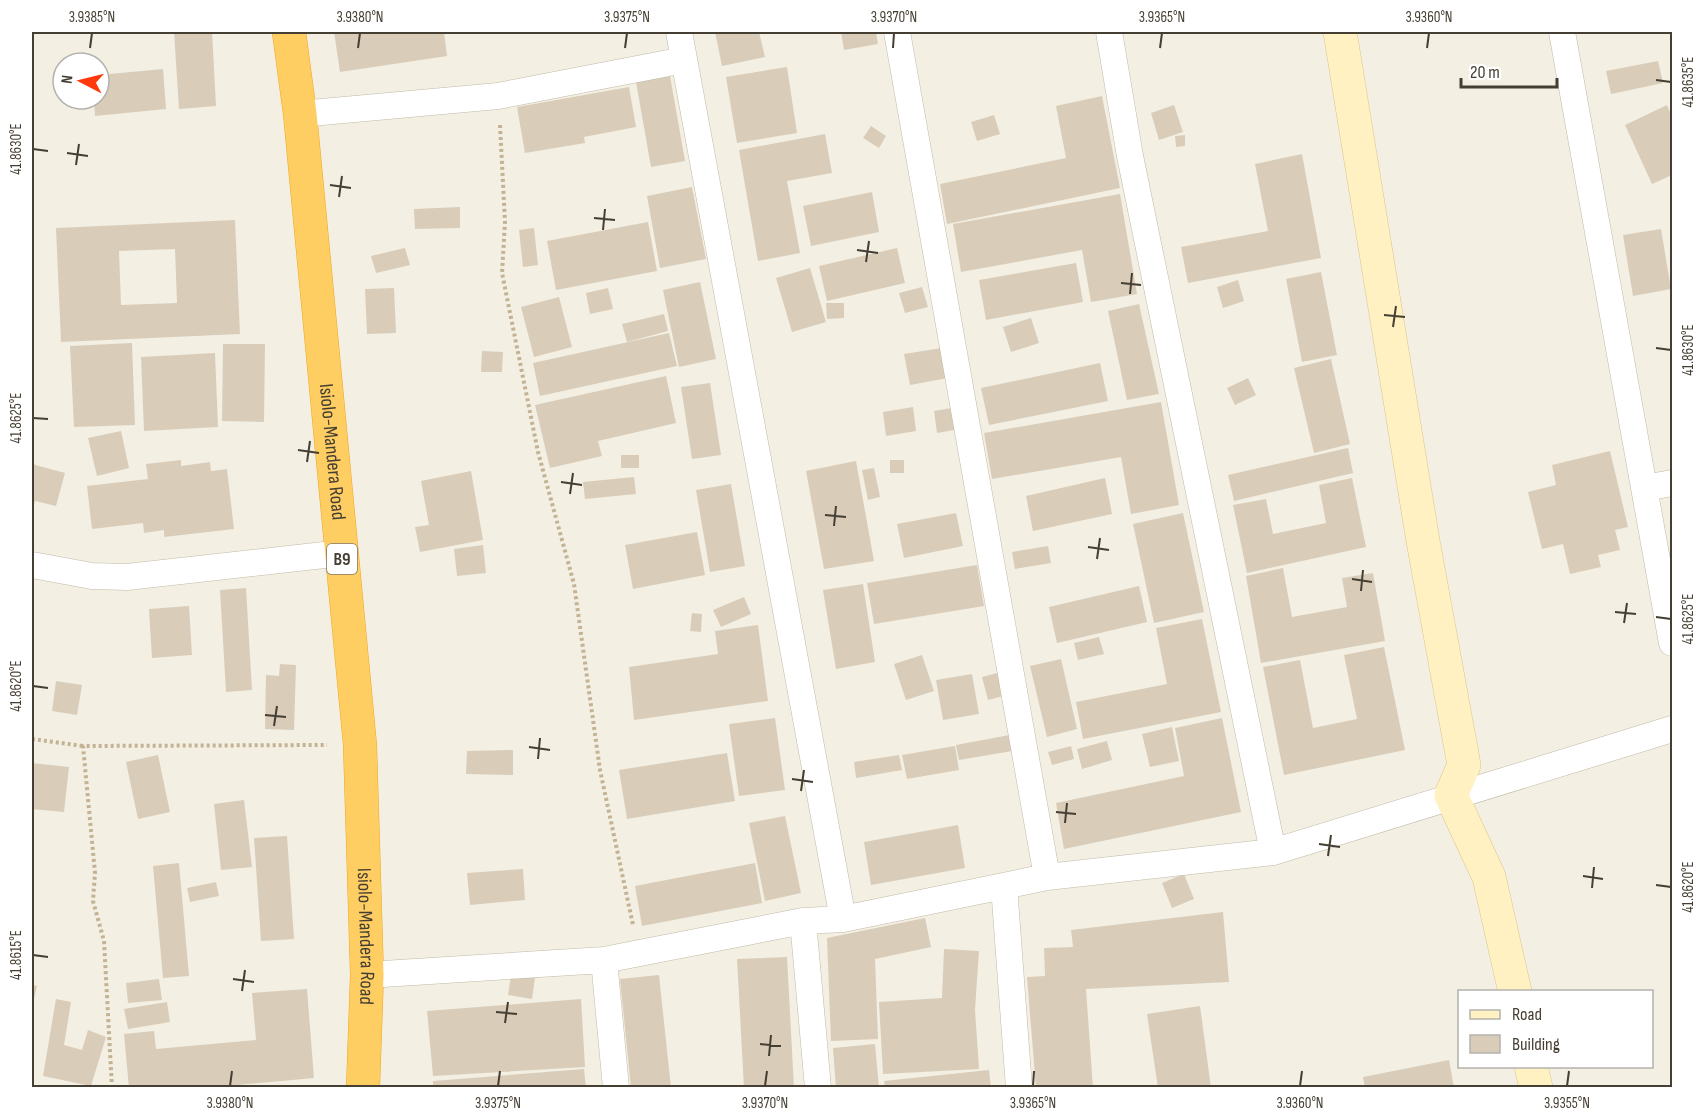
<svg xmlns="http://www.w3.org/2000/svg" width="1704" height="1119" font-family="'Sofia Sans Condensed',sans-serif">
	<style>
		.building { fill: #d9cdba; fill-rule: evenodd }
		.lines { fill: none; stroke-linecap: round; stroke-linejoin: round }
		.street-casing { stroke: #c2baa7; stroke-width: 27 }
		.secondary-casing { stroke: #d8c68d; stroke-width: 34 }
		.highway-casing { stroke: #eda723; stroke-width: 34 }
		.path { stroke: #c3b394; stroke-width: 4; stroke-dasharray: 3 3; stroke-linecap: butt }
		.street { stroke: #fff; stroke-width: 26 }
		.secondary { stroke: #fff1c1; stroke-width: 33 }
		.highway { stroke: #ffce62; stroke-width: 33 }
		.ticks { fill: none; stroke: #453e32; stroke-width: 2 }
		.labels { text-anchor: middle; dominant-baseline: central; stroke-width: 4.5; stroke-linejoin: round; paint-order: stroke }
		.shield { fill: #fff; stroke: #7d7870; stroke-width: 1.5 }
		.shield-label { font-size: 18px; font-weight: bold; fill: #453e32 }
		.street-label { font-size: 20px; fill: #453e32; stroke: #fff }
		.neatline { fill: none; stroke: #453e32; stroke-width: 2 }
		.ticks-label { font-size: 15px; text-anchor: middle; fill: #453e32 }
	</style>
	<rect width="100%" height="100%" fill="#f3efe3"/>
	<path class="building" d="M174 32H212L216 106 179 109Z
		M334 32H444L447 56 340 72Z
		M715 32H759L765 57 722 66Z
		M841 32H876L878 44 844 50Z
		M1658 61 1663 83 1611 94 1606 71Z
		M787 67 797 133 737 143 726 77Z
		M163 69 166 109 95 116 94 99H99V75Z
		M670 76 685 161 651 167 636 82Z
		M629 87 636 127 584 137 585 143 525 153 517 107Z
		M1102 96 1120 188 947 224 940 184 1066 158 1056 106Z
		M1174 105 1183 132 1159 140 1151 113Z
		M1667 105 1672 117V175L1652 184 1625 125Z
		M994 115 1000 134 977 141 971 122Z
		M871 126 886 136 879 148 863 138Z
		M825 134 832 173 787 181 800 253 758 261 739 150Z
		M1185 135V146L1176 147 1175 136Z
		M1302 154 1321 258 1188 283 1181 247 1268 231 1255 164Z
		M692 187 706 259 660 268 647 196Z
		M872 192 879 232 811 246 803 206Z
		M1120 194 1137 294 1091 302 1082 250 961 272 953 224Z
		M460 207V228L415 229 414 209Z
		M235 220 240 334 61 342 56 228ZM175 249 177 303 121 305 119 251Z
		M648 222 657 271 556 290 547 241Z
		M534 228 538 265 523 267 519 230Z
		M1661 229 1671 289 1633 296 1623 235Z
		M405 248 410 265 376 273 371 256Z
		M897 248 905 283 827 301 819 266Z
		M1076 263 1083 302 986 320 979 280Z
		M810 268 826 322 792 332 776 278Z
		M1321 272 1337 355 1302 362 1286 279Z
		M1238 280 1244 301 1223 308 1217 287Z
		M700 282 716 359 679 367 663 290Z
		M922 287 928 307 905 313 899 293Z
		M394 288 396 333 367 334 365 289Z
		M608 288 613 309 590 314 586 293Z
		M559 297 572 347 534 357 521 307Z
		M826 303H844V318L827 319Z
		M1139 304 1159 394 1127 400 1108 311Z
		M664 314 668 331 627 342 622 324Z
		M1031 318 1039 343 1011 352 1003 327Z
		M669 333 677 366 540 396 533 363Z
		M132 343 135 425 74 427 70 346Z
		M223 344H265L264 422 222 421Z
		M942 348 948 378 910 385 904 354Z
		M482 351 503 352 502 372H481Z
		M215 353 218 427 144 431 141 357Z
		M1331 359 1350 444 1314 453 1294 368Z
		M1100 363 1108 401 989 425 981 388Z
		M666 376 676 423 598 441 602 456 550 468 535 405Z
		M1248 378 1256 395 1235 405 1227 388Z
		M710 383 721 455 692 459 681 387Z
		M1161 402 1179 505 1131 514 1121 457 992 479 984 433Z
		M913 407 916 431 886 436 883 412Z
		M957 407 960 429 937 433 934 411Z
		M121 431 129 468 97 476 88 438Z
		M1348 448 1353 473 1234 501 1228 475Z
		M1610 451 1628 527 1615 530 1620 550 1598 555 1601 567 1570 574 1563 544 1542 549 1528 492 1556 485 1552 465Z
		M621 455H639V468H621Z
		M181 460V466L210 462 211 471 227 469 234 529 164 537V530L144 533 143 523 92 529 87 486 148 479 146 464Z
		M890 460H904V473H890Z
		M856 461 874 561 824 569 806 471Z
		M32 464 65 473 56 506 35 501 32 510Z
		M874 468 880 497 868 500 862 470Z
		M471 471 483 540 420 552 415 527 429 525 421 481Z
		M634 477 636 494 585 499 583 482Z
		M1105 478 1112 514 1033 531 1026 496Z
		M1352 478 1366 547 1247 573 1233 505 1266 499 1273 534 1326 523 1319 485Z
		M731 484 745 566 710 572 696 490Z
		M956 513 963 546 904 558 897 524Z
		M1183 513 1204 612 1154 623 1133 524Z
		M697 532 705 575 633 589 625 545Z
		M483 545 486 573 457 576 454 549Z
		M1048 546 1051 563 1015 569 1012 552Z
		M977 565 984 606 874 624 867 583Z
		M1283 568 1292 617 1347 607 1342 578 1373 573 1385 641 1261 663 1246 576Z
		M863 584 875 662 836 669 823 590Z
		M1139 586 1147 622 1057 643 1049 607Z
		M246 588 252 690 226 692 220 590Z
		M744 597 751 614 721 627 713 610Z
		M189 606 192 655 152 658 149 609Z
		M692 613 702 614 701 632 690 631Z
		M1202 619 1221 712 1083 739 1076 702 1167 684 1156 628Z
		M758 625 768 701 634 720 629 667 718 654 715 631Z
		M1099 637 1104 654 1078 660 1074 643Z
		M1384 647 1405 750 1284 775 1263 667 1300 660 1313 728 1357 719 1344 655Z
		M922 655 934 691 906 700 894 664Z
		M1061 659 1077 729 1047 737 1030 666Z
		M280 664 296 665 294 730 265 729 266 675 279 676Z
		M1001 672 1007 695 988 700 982 677Z
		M972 674 979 714 943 720 936 680Z
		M56 681 82 685 77 715 52 711Z
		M775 718 785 790 739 796 729 724Z
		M1222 718 1241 812 1064 849 1056 803 1184 776 1175 728Z
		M1172 727 1179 761 1150 767 1142 734Z
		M1015 734 1018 750 959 760 956 745Z
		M1107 741 1112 760 1082 769 1077 749Z
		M955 746 959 770 907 779 902 755Z
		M1071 746 1074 759 1052 765 1048 752Z
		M513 750V775L466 774 467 751Z
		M727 753 735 801 627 819 619 770Z
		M158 755 170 812 138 819 126 762Z
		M899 755 902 770 856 778 854 762Z
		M32 763 69 767 64 812 32 809Z
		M244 800 252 867 221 870 214 804Z
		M785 816 801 893 765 901 749 823Z
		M958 825 965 868 871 885 864 842Z
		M287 836 294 939 261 941 254 838Z
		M179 863 189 976 163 978 153 866Z
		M755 863 762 903 642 926 635 886Z
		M523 869 525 900 470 905 467 873Z
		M1184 874 1194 899 1172 908 1162 883Z
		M216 882 219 896 190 902 187 888Z
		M1223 912 1229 982 1086 989 1093 1088H1036L1027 977 1045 976 1044 948 1073 947 1071 930Z
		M925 918 931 947 875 959 878 1039 831 1041 827 938Z
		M944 949 979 951 975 1010 979 1069 883 1074 879 1002 942 998Z
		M787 957 794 1088H744L737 959Z
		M511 975 535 978 532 999 508 995Z
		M659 975 671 1088H631L620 979Z
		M159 979 162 1000 128 1003 126 983Z
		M32 985 37 986 32 1007Z
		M307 989 314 1078 205 1088H129L124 1034 154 1031 156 1049 256 1040 252 993Z
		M56 999 71 1002 64 1045 82 1050 88 1030 106 1037 91 1086 43 1076Z
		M581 999 585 1067 433 1076 427 1011Z
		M167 1002 170 1022 128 1029 124 1009Z
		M1200 1006 1211 1088H1158L1147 1014Z
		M875 1044 879 1088H836L833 1048Z
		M1449 1060 1454 1088H1365L1363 1077Z
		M584 1069 586 1088H433V1081Z
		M989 1070 991 1088H885L884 1081Z"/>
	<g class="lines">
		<g class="street-casing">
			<path id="street" d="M679 32 843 919
				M897 32 1047 877
				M1109 32 1130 156 1273 852
				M1562 32 1672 643
				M300 114 498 96 684 60
				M1645 488 1672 483
				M32 565 92 576 127 577 342 553
				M1004 886 1019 1088
				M803 921 818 1088
				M604 960 616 1088
				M367 975 604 960 803 921 843 919 1047 877 1273 852 1672 729"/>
		</g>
		<g class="secondary-casing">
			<path id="secondary" d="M1340 32 1423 541 1464 765 1451 795 1489 877 1515 992
				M1531 1066 1536 1088"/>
		</g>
		<g class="highway-casing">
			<g id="highway">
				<path id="s1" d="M289 32 300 114 360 745 367 975 363 1088"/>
			</g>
		</g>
		<path class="path" d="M500 125 505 222 502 273 538 452 574 584 600 770 633 925
			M32 739 83 746
			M112 1088 104 941 93 901 95 873 83 746 327 745"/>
		<use href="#street" class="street"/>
		<use href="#secondary" class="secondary"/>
		<use href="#highway" class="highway"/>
	</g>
	<path class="ticks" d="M90 48 92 33M358 48 360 33M625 48 627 33M893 48 894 33M1160 48 1162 33M1427 48 1429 33M1656 80 1671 82M33 149 48 151M67 153 88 156M76 165 79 144M330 185 351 188M339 197 342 176M594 218 615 220M603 230 605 209M857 250 878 253M866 262 869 241M1121 283 1141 285M1130 294 1132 273M1384 315 1405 317M1393 327 1396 306M1656 348 1671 350M33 418 48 419M298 450 319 453M307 462 310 441M561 482 582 485M570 494 573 473M825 515 846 517M834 526 836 506M1088 547 1109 550M1097 559 1100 538M1352 579 1372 582M1361 591 1363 570M1615 612 1636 614M1656 617 1671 619M1624 623 1627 603M33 686 48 688M265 715 286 717M274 726 277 706M529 747 550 750M538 759 540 738M792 779 813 782M801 791 804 770M1056 812 1076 814M1065 823 1067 803M1319 844 1340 847M1328 856 1331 835M1583 876 1603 879M1656 885 1671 887M1592 888 1594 867M33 955 48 957M233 979 254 982M242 991 245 970M496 1012 517 1014M505 1023 508 1002M760 1044 781 1046M769 1056 771 1035M230 1086 232 1071M498 1086 500 1071M765 1086 767 1071M1033 1086 1034 1071M1300 1086 1302 1071M1567 1086 1569 1071"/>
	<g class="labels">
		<rect class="shield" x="327" y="544" width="30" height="30" rx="4.5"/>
		<g class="shield-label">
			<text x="342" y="559">B9</text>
		</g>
		<g class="street-label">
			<text stroke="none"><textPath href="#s1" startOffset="422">Isiolo-Mandera Road</textPath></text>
			<text stroke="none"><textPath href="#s1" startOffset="908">Isiolo-Mandera Road</textPath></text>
		</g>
	</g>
	<rect width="1704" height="1119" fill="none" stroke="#ffffff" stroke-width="66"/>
	<rect x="1458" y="990" width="195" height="78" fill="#ffffff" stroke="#b5b2ad" stroke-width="1.5"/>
	<rect x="1470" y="1010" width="30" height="9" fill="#fff1c1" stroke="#b5b2ad" stroke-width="1.5"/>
	<text x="1512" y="1020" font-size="18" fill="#453e32">Road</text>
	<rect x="1470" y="1035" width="30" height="18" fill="#d9cdba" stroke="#b5b2ad" stroke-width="1.5"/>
	<text x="1512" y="1050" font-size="18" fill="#453e32">Building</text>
	<g transform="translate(81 81) rotate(277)"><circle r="28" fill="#ffffff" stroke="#b5b2ad" stroke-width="1.5"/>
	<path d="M0-4.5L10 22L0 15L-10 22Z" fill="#ff380e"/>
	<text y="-9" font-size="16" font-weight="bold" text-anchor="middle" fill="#453e32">N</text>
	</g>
	<path d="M1461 78v9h96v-9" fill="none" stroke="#453e32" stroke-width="3"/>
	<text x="1470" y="78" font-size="18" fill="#453e32" stroke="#ffffff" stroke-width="4.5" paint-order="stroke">20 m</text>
	<rect x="33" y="33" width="1638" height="1053" class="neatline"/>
	<g class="ticks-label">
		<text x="92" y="22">3.9385°N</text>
		<text x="360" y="22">3.9380°N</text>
		<text x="627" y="22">3.9375°N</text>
		<text x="894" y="22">3.9370°N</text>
		<text x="1162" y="22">3.9365°N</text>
		<text x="1429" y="22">3.9360°N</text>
		<text transform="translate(1688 82) rotate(-90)" y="5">41.8635°E</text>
		<text transform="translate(16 149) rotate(-90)" y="5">41.8630°E</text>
		<text transform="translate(1688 350) rotate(-90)" y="5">41.8630°E</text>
		<text transform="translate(16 418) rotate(-90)" y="5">41.8625°E</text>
		<text transform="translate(1688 619) rotate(-90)" y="5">41.8625°E</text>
		<text transform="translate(16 686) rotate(-90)" y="5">41.8620°E</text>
		<text transform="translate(1688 887) rotate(-90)" y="5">41.8620°E</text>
		<text transform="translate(16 955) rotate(-90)" y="5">41.8615°E</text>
		<text x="230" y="1108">3.9380°N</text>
		<text x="498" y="1108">3.9375°N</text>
		<text x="765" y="1108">3.9370°N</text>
		<text x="1033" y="1108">3.9365°N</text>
		<text x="1300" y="1108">3.9360°N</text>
		<text x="1567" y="1108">3.9355°N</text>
	</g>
</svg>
